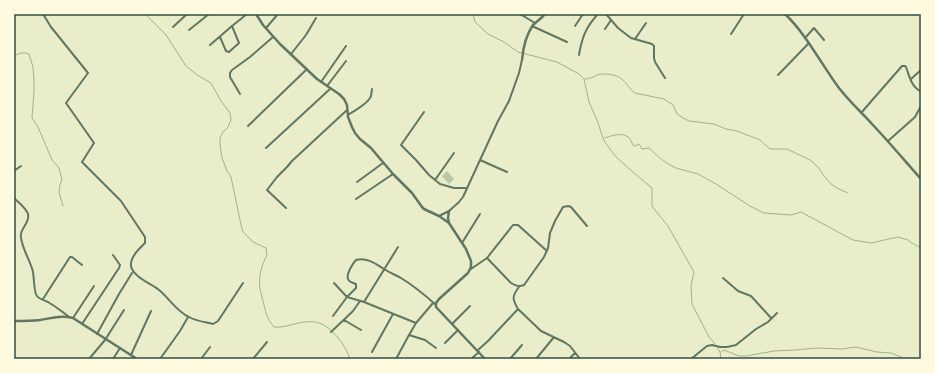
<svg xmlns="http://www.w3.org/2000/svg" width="935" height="373" font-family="'Source Serif 4',serif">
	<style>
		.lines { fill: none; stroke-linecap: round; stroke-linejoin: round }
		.stream { stroke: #a3b18a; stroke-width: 1 }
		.building { fill: #bcc5a7 }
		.minor { stroke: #617663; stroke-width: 2 }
		.tertiary { stroke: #617663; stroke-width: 2.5 }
		.neatline { fill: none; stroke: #344e41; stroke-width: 1.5 }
	</style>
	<rect width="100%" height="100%" fill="#e9edc9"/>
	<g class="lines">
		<path class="stream" d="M145 14 166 35 186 66 197 75 211 83 221 101 230 113 231 120 228 127 223 132 220 138V145L222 158 227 171 231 177 241 225 243 232 253 242 266 248 267 255C262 264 258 277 260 289 261 293 262 297 263 301 266 312 266 318 274 327 285 328 294 323 305 322 311 321 318 322 324 325 335 332 346 346 350 359
			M473 14 475 22 488 34 504 42 518 52 557 62 579 74 584 79 589 102 597 120 604 141 616 157 641 179 652 188V206L659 215 668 226 694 272 691 286 692 304 709 337 715 344
			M14 56C19 53 23 52 29 54L33 67 34 81V91L32 118 38 127 52 160 59 168 60 172 62 179 60 185 59 192 63 206
			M585 79C590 79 593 77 597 75 605 73 615 74 622 79 627 83 629 89 635 93L664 99 673 105 677 114 683 118 689 121 714 124 726 129 737 131 760 140 770 149H787L810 160 818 167 824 176 831 184 839 189 848 193
			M605 138C610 136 622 132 628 137 630 138 632 143 633 145L635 146 639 144 642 149 649 148C657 156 665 163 676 168L698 174 716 184 750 206 764 213 791 215 801 212 853 240 871 243 898 237 908 240 910 242 921 248
			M717 347 720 352 721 359
			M721 352 724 350 739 356H746L774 351 795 350 817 348 841 349 856 347 877 352 891 353 906 359"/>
	</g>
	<path class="building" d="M447 171 454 179 449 184 442 176Z"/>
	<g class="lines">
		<path class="minor" d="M43 14 51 27 88 73 66 103 94 143 82 162 121 201 145 237V243C139 249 130 257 131 266 133 277 152 284 159 290 169 298 177 312 189 317 196 321 205 322 213 324L218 321 243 283
			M520 14 535 23
			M606 14 618 28 631 38 652 44 654 46V58L655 62 665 78
			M532 26 567 42
			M575 26 583 14
			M173 27 187 14
			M266 28 278 14
			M605 29 611 20
			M189 30 209 14
			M731 34 744 14
			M220 37 226 51 229 52 239 43 232 26
			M805 38 814 28 824 40
			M635 39 646 23
			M210 45 232 26 247 14
			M291 54 306 35 316 18
			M579 55C582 37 586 27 598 14
			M778 75 809 43
			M911 79 921 70
			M321 82 346 46
			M327 86 346 61
			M240 94 230 77V73L232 70 250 57 273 37
			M424 112 401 145 416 160 429 175 440 184 454 188H467
			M861 113 902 66H905L906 67C909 75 911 86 920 91L921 90
			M348 115C354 111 369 103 371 96 371 95 372 90 372 89
			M248 126 307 69
			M888 141 915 117 921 106
			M266 148 330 89
			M480 160 507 172
			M14 171 21 166
			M435 180 454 153
			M357 182 383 163
			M14 198C18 202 26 208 28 214 30 222 22 227 21 234 19 243 31 262 33 272 34 277 34 294 37 296 39 299 44 300 48 302 55 306 61 311 68 316
			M356 199 393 174
			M286 208 267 190 277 177 287 167 292 161 347 110
			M449 211 459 202 463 197 498 121 509 101 519 73 522 60
			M462 243 480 214
			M487 258 511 283C516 286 519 287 524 285L544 257 548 248 550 233 555 221 563 207 568 206 571 207 587 226
			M471 269 487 258 513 225H518L547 251
			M723 278 738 291 751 296 771 318
			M334 283 347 297 364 302 416 323 433 303
			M43 299 70 257H72L82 265
			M364 302 398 247
			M518 309C512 299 512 296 519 287
			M333 316 347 297 356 288V284C353 283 349 282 348 279 346 274 353 263 356 260 367 257 376 264 384 269 390 273 396 275 401 278 414 286 425 295 436 305
			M73 318 94 286
			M344 320 361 330
			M416 323 409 335 425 340 436 348
			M82 324 119 268 120 265 113 255
			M452 324 470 306
			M331 332 353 311 360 301
			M97 334 119 294 132 273
			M445 343 458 330
			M478 350 488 341 518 309 541 331 564 342 570 346 580 359
			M372 352 393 314
			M131 355 151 311
			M89 359 105 340 124 310
			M113 359 120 348
			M160 359 180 331 188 317
			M201 359 210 347
			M253 359 267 342
			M396 359 409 335
			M471 359 479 352
			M510 359 522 345
			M536 359 554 337
			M569 359 575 353
			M691 359 707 346 712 345 720 347H727L736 345 756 329 768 322 777 313"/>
		<path class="tertiary" d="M256 14 263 25 280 44 317 79 339 94 344 99 347 105 348 117 352 127 355 133 360 139 371 148 393 174 412 193 422 207 424 209 439 216 449 223 466 249 471 261V267L468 273 439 299 436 303V307L485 359
			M785 14C807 35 821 64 839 88 849 101 861 112 872 124 889 142 905 161 921 179
			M522 60C523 49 526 35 533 25 537 21 542 18 545 14
			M439 216 449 211
			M449 223 448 218 449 211
			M14 321C23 321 31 321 40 320 51 318 62 315 73 318L137 359"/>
	</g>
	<rect width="935" height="373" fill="none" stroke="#fefae0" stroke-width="30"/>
	<rect x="15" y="15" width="905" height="343" class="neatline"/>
</svg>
